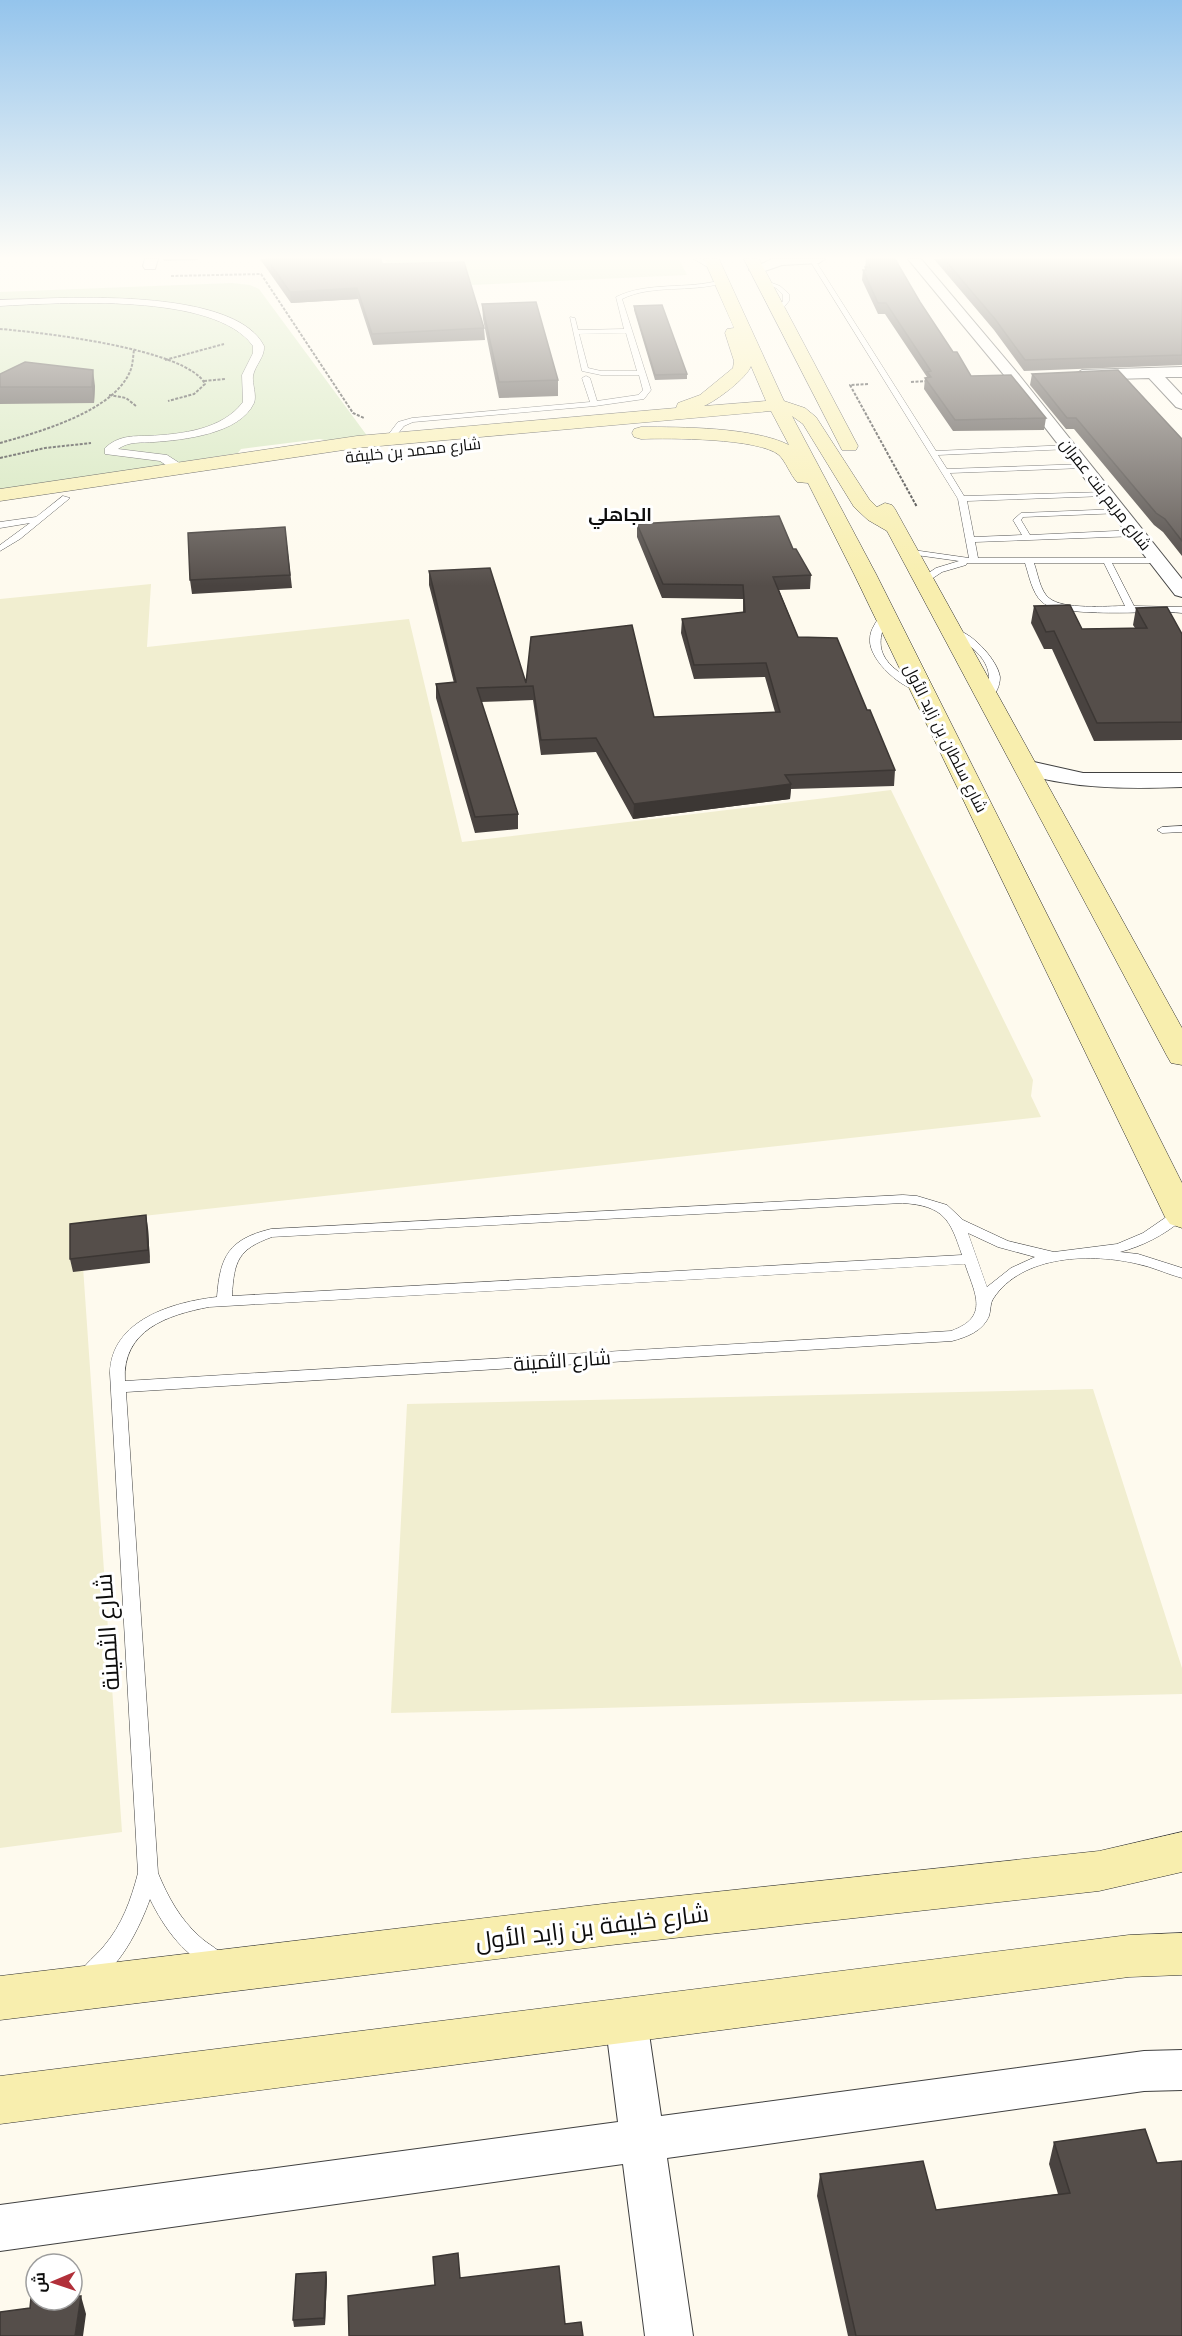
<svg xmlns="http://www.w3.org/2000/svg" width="1182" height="2336" font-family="Lora,Cairo,serif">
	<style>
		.farmland { fill: #f1eed0 }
		.green { fill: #d2e5ba }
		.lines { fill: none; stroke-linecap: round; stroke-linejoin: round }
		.service-casing { stroke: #404040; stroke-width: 1 }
		.pedestrian-casing { stroke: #404040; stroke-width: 1 }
		.minor-casing { stroke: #404040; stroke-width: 2 }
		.secondary-casing { stroke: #2f2f2f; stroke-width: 1 }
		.path { stroke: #2f2f2f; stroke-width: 2; stroke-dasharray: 3 1.5; stroke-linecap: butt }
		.service { fill: #fff; fill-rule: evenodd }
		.pedestrian { fill: #fff; fill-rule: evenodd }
		.minor { fill: #fff; fill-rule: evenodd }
		.secondary { fill: #f8eeae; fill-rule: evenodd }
		.wall { fill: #494340 }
		.shaded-wall { fill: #3c3734 }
		.building { fill: #554e4a; stroke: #3c3734; stroke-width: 1.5 }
		.labels { text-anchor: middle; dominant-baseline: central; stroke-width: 6; stroke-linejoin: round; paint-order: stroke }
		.far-street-label { font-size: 16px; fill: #0d0d0d; stroke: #fff }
		.far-quarter-label { font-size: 18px; font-weight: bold; fill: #0d0d0d; stroke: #fff }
		.street-label { font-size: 20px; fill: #0d0d0d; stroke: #fff }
		.near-street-label { font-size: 24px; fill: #0d0d0d; stroke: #fff }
	</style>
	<rect width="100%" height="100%" fill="#fefaee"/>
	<path class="farmland" d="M151 584 147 647 409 619 462 842 891 790 1033 1080 1031 1096 1041 1117 80 1223 122 1832 0 1848V599Z
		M1093 1389 1182 1668V1694L391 1713 407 1404Z"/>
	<path class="green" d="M386 259H679L687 275 472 285 466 271 388 274Z
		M232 283 250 285 259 289 368 437 334 442 320 439 241 449 238 453 0 491V292Z"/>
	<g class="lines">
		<g class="service-casing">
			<path id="service" d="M694 259H702L718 269 713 270Z
				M809 259 815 260 936 451 1069 445 1073 447 1069 449 938 455 947 469 1084 464 1088 466 1084 468 950 473 964 496 1106 492 1110 494 1106 496 967 501 974 537 1022 535 1013 520 1021 513 1119 509H1122V513L1023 517 1021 520 1030 535 1137 530 1141 533 1137 536 975 542 978 558H1161V562L1158 563H1112L1134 606 1182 607V613C1153 610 1061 619 1042 602 1032 593 1029 575 1025 563H967L966 565 942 572 927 582H921V578L936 568 959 561 909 554 905 551 906 549 969 558 958 499ZM1034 563H1104L1125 606C1107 606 1063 610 1049 598 1040 591 1038 574 1034 563Z
				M759 278 780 286 789 294V301L780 312 775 311 783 301V295L776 288 759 280Z
				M721 280 723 283C690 293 652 284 622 299L651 390 644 399 595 406 413 422 404 426 392 441 385 439 398 422 412 418 590 402 582 378 586 376 590 378 597 401 638 395 643 390 639 375H601L582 371 570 317 575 318 578 330 624 329 616 297C648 281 687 290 721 280ZM626 333 637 371H601L588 368 579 334Z
				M63 496 70 498 20 539 0 551V545L30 523 0 528V522L36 517Z
				M885 612 890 615C866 654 892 670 924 687V691C905 693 868 660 870 639 870 629 877 621 882 613Z
				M950 629C968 627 998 660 1000 677 1000 686 996 693 991 700L983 698C1001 667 975 647 950 633Z
				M1182 826V832L1162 833 1157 830 1162 827Z
				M903 1195 917 1196 947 1205 963 1220 1008 1241 1054 1252 1117 1244 1143 1233 1175 1211 1182 1210V1220C1164 1235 1143 1246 1120 1252L1138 1254 1182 1268V1278C1167 1274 1153 1267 1138 1264 1093 1253 1022 1254 993 1299 990 1303 991 1310 989 1316 983 1331 967 1337 952 1341L126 1392 158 1873C168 1897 180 1919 199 1936 208 1945 222 1950 227 1961L224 1967 217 1970C186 1959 164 1928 150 1899 140 1927 118 1973 89 1984L82 1981 79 1975C84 1964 96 1956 104 1946 122 1925 131 1900 138 1873L110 1373C111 1320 173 1302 217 1297 220 1256 229 1239 271 1229ZM903 1203C944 1206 950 1219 962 1255L232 1296C234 1261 238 1249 272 1237ZM968 1233 998 1247 1035 1257 1011 1268 987 1287ZM965 1264C975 1294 990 1317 951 1331L125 1381C122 1330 167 1315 209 1307Z"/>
		</g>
		<g class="pedestrian-casing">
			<path id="pedestrian" d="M58 298C108 297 239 295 264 346 265 357 255 365 253 376 252 384 257 395 254 403 240 434 183 440 154 442 142 443 129 441 118 449L167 455 181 464V470H173L160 461 105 454V448C118 436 131 436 148 436 182 434 222 430 243 402L242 375 253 353V346C215 292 60 303 0 306V300Z"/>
		</g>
		<g class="minor-casing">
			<path id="minor" d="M145 259H158L155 269H145L143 266Z
				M772 259H825L819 263 782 265 756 274 749 270Z
				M908 259H921L1019 375 1182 579V597L1175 595 1009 381Z
				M1182 367V377H1165L1182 395V409L1176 407 1149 378 1082 380 1074 375 1082 370Z
				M1025 760 1083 773H1182V787C1125 789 1072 789 1017 772L1014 767 1017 762Z
				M626 2001 641 2006 647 2020 661 2116 1144 2051 1182 2050V2090L1144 2091 667 2158 693 2336H645L623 2164 0 2251V2205L618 2122 605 2020 611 2006Z"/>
		</g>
		<g class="secondary-casing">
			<path id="secondary" d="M704 259H719L784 401 805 408 816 417 869 499 877 507 885 503 892 505 895 509 1182 1028V1065L1171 1063 1167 1056 887 531 868 520 854 507 803 424 792 416 876 574 1182 1183V1228L1170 1224 1165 1217 854 574 808 483 797 482C790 474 786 462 779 455 759 438 669 438 641 439L634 437 632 433 634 429 641 427C681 427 753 427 789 445L771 411 357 448 0 501V489L357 436 676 408 678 403 700 395 733 368 734 361 725 333 727 329 734 328ZM751 366 766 401 704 406C716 401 747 378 751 366Z
				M744 259H759L858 446 856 450H842L840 446Z
				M1182 1832V1872L1099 1891 611 1945 0 2020V1976L611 1903 1099 1851Z
				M1182 1933V1975L1129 1977 0 2124V2076L1129 1935Z"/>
		</g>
		<path class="path" d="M171 276 261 274 353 413 364 418
			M0 329C39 332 188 349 205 384L194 394 168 401
			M165 360 224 344
			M204 381 225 379
			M911 382 928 381
			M868 384 850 385 917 507
			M109 395 126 398 136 406
			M0 443C39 432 116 411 131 369 133 363 133 356 134 350
			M0 458 45 448 91 443"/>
		<use href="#service" class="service"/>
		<use href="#pedestrian" class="pedestrian"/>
		<use href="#minor" class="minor"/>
		<use href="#secondary" class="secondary"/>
	</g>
	<path class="wall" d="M163 259H198L197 260 164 261Z
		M260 259H381L382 264 484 328 485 340 373 345 358 299 291 303Z
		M866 259H895L920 302 953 352 971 376 1046 418 1044 430 953 431 924 389 925 378 927 377 885 314H878L862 280 863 270H865Z
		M934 259H1182V365L1024 371 994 330Z
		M482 304 558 380V396L499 398 483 319Z
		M634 306 687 374V379L655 380 634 310Z
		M0 374 95 386 94 403 0 404Z
		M1032 374 1182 439V556L1163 532 1154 525 1074 429H1066L1030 385Z
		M637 524 793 549 811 575 810 589 779 590 798 637 867 710 895 770 894 786 791 789 790 799 633 819 596 752 541 755 533 700 481 702 518 814V829L475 833 436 698V684L454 683 429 585V571L526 683 654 717 775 712 765 677 694 679 681 633 682 619 743 612V599L662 598 637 537Z
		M285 527 292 588 192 594 190 580Z
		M1034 606 1082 629 1135 628 1133 625 1136 608 1182 634V740L1094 741 1052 649H1044L1031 623Z
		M148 1228 150 1263 73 1272 70 1259Z
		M1054 2142 1182 2336H848L817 2196 820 2174 936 2210 1058 2194 1049 2164Z
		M326 2272 327 2279 325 2325 294 2327 293 2320Z"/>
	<path class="shaded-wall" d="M357 288 358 299 291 303 290 292Z
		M93 370 95 386 94 403 92 387Z
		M791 784 790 799 633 819 634 804Z
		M146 1215 148 1228 150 1263 148 1250Z
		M326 2272 327 2279 325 2325 324 2318Z
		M81 2296 86 2314 83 2336H75Z"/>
	<path class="building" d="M267 259H381L382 264 464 262 484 328 372 334 357 288 290 292Z
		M867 259H895L920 302 953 352H957L971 376 1011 375 1046 418 955 420 925 378 931 377 927 372 931 371 886 303H878L863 270H866L865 267H870Z
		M944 259H1182V355L1025 360 995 319Z
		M536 302 558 380 499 382 482 304Z
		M662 305 687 374 655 375 634 306Z
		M25 362 93 370 92 387H0V374Z
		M1118 370 1182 439V541L1165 519 1156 513 1076 418H1067L1032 374Z
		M779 516 793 549H796L811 575 773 577 798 637 837 638 867 710H870L895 770 785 775 791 784 634 804 596 738 541 740 533 686 477 688 518 814 475 817 436 684 456 682 429 571 490 568 526 683 531 637 632 625 654 717 780 712 766 663 694 665 682 619 745 612 743 585 663 584 637 524Z
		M285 527 290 575 190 580 188 533Z
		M1070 605 1082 629 1147 628 1136 608 1167 607 1182 634V722L1097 723 1054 631 1046 632 1034 606Z
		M146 1215 148 1250 70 1259V1224Z
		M1145 2129 1157 2163 1182 2161V2336H856L820 2174 923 2161 936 2210 1070 2193 1054 2142Z
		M458 2253 460 2278 559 2266 565 2324 581 2322 583 2336H349L348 2296 435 2285 433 2257Z
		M326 2272 324 2318 293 2320 296 2274Z
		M72 2296H81L75 2336H0V2312L30 2308 31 2298 36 2297V2300H72Z"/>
	<linearGradient id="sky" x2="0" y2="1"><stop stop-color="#94c4ec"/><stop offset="0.44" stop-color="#fffdf7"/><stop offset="1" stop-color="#fffdf7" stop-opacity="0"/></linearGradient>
	<rect width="1182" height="586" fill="url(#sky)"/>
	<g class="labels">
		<g class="far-street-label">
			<text transform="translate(413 450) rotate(-6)">شارع محمد بن خليفة</text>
			<text transform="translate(1106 494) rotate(52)">شارع مريم بنت عمران</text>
			<text transform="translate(946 738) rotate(63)">شارع سلطان بن زايد الأول</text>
		</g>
		<g class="far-quarter-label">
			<text x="620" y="514">الجاهلي</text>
		</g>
		<g class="street-label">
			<text transform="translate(562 1360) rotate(-4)">شارع الثمينة</text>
		</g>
		<g class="near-street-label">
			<text transform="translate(107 1632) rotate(-94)">شارع الثمينة</text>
			<text transform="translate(592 1927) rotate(-7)">شارع خليفة بن زايد الأول</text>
		</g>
	</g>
	<g transform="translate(54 2282) rotate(268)"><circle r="28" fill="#ffffff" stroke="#9e9e9e" stroke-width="1.5"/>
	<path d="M0-4.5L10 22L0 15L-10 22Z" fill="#b1303a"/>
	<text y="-9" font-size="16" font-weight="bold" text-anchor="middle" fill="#0d0d0d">ش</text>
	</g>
</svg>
